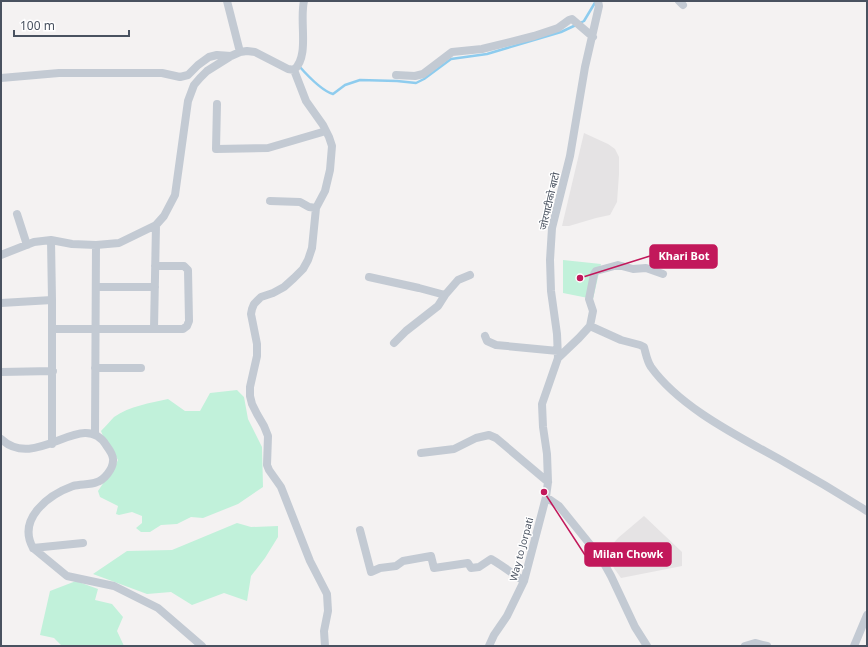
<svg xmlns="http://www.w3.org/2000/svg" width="868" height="647" font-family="'Noto Sans','Noto Sans Devanagari',sans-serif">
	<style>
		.education { fill: #e5e3e4 }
		.green { fill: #c1f1da }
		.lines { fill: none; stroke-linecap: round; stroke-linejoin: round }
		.stream { stroke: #8eccee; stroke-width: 2.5 }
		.minor { stroke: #c3cad3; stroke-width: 8 }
		.labels { text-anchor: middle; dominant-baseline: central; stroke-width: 3; stroke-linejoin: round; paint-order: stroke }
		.street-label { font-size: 10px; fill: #495260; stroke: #fff }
		.leader { fill: none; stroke: #c2185b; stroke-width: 1.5 }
		.callout-dot { fill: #c2185b; stroke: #fff; stroke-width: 1.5 }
		.callout { fill: #c2185b; stroke: #c2185b; stroke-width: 1.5 }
		.callout-label { font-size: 11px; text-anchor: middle; font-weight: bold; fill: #fff }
	</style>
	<rect width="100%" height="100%" fill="#f4f2f2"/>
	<path class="education" d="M584 133 608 144 615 149 619 157V174L617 202 610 215 596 218 569 226H562Z
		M644 516 682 552V566L621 578 604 554 618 538Z"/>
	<path class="green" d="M563 260 601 264 593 299 563 293Z
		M237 390 244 397 248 419 262 447 263 487 238 504 203 518 191 517 177 524 161 525 150 532H141L136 528 142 523V516L132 512 119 515 116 514 118 506 100 497 98 491 116 464 118 460 103 436 101 431C106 426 110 421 114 417 130 406 150 403 168 399L185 411H200L210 393Z
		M237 523 251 527 278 526V537L265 558 251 576 247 601 224 593 192 605 171 592 147 594 93 574 127 551 172 550Z
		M76 581 98 589 95 600 112 604 123 617 117 631 124 646H59L61 645 54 638 40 635 50 591Z"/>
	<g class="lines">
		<path class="stream" d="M580 23 584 21 596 1
			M299 66C307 75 322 91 333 94L345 85 360 80 397 81 416 83 424 79 451 59 487 54 561 32 576 25"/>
		<path class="minor" d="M227 1 240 52
			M304 1C299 21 310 56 294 70L306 101 323 125 329 137 332 146 330 170 325 191 316 208 312 248 308 260 303 269 294 278 284 287 273 293 261 297 254 304 252 309 251 314 257 344V356L250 387V396L252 404 257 414 264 426 268 436 267 465 269 470 281 487 310 561 327 594 328 611 324 631 325 646
			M679 1 683 5
			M396 75 415 76 423 74 452 52 482 49 534 36 558 28 569 20 572 19 593 37
			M1 78 59 73H162L180 77 188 75 198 65 209 57 217 55 231 56
			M217 104 216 149 268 148 326 131
			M270 201 300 202 309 207 316 208
			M17 214 27 245
			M51 240 52 300V444
			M1 255 34 242 51 240 72 244 96 245 119 243 156 225 164 216 175 195 188 101 194 85 200 78 207 71 231 56 240 52 247 51 255 52 288 69 294 70
			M369 277 419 288 445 295
			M96 287H155
			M1 303 52 300
			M590 326 621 340 640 345 644 347C646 354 647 361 651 367 681 409 742 438 786 463 813 478 840 494 867 511
			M53 329H183L187 326 189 321 188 270 184 266H155
			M154 329 156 225
			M485 336 487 341 496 345 558 351
			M394 343 406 331 438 306 445 295 458 280 470 275
			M558 358 579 338 590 326 593 311 589 299 594 274 596 271 618 265 633 269 646 268 663 274
			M95 368H141
			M1 372 53 371
			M95 434 96 245
			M1 439C36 472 83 408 106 445 109 449 114 456 113 461 113 469 104 480 97 482 90 485 81 484 73 486 48 495 17 519 33 548L67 576 114 586 158 608 202 646
			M421 453 454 449 476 438 489 435 496 438 548 482
			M546 497 559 506 601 558 611 576 635 627 647 646
			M360 530 371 572 380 568 396 566 403 561 431 556 434 568 468 563 471 568 479 567 491 559C503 566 513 574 524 581
			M33 548 83 543
			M489 646 494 635 507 616 524 581 546 497 548 482 547 454 543 427 542 404 558 358 557 334 551 291 550 260 552 228 570 156 585 67 599 6 598 1
			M745 646 755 643 767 646
			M854 646 867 615"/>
	</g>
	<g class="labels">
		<g class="street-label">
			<text transform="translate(549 201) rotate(-77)">जोरपाटीको बाटो</text>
			<text transform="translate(521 549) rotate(-75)">Way to Jorpati</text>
		</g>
	</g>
	<path class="leader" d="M580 278L650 256M544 492L585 555"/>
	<g class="callout-dot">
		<circle cx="580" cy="278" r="4"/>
		<circle cx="544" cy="492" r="4"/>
	</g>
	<g class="callout">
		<rect x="650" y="245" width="67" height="23" rx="4"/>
		<rect x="585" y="543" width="86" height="23" rx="4"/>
	</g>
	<g class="callout-label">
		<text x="684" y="260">Khari Bot</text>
		<text x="628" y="558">Milan Chowk</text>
	</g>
	<rect width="868" height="647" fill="none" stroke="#495260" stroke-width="4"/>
	<path d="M14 30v6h115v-6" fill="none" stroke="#495260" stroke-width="2"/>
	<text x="20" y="30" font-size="12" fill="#495260" stroke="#ffffff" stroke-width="3" paint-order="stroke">100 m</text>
</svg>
